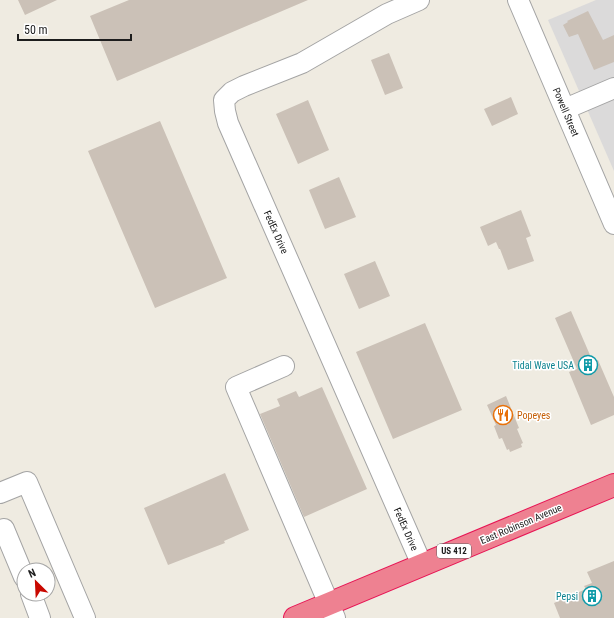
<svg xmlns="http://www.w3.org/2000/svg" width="614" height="618" font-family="'Roboto Condensed',sans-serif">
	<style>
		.residential { fill: #dbdada }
		.building { fill: #cbc1b7 }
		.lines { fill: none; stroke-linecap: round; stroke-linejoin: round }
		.minor-casing { stroke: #a4a4a4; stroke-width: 22 }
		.highway-casing { stroke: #e71454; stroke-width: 24 }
		.minor { stroke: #fff; stroke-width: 20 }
		.highway { stroke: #ee8191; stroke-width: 22 }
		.labels { text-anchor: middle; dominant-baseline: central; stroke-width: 3; stroke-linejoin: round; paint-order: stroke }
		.shield { fill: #fff; stroke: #616161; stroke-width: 1 }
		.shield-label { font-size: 9px; font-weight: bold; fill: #1d1d1d }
		.street-label { font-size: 10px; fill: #1d1d1d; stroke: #fff }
		.culture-label { font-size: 10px; fill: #0d838f; stroke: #fff; text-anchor: end }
		.food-label { font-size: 10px; fill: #c56008; stroke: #fff; text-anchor: start }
	</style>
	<rect width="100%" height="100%" fill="#efebe1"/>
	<path class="residential" d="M596 0H614V171L548 20Z"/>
	<path class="building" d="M18 0H57L25 15Z
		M129 0H308L117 81 90 16Z
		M588 11 603 40 614 35V62L594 70 578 34 569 37 563 25 568 22 567 21Z
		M389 53 403 88 385 95 371 60Z
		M511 97 518 114 492 126 484 109Z
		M308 100 329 150 298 164 276 114Z
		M160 121 227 278 155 308 88 151Z
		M339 177 356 217 325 229 309 190Z
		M521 210 531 236 526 238 534 261 508 270 500 249H499L496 242 488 246 480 227Z
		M375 261 390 296 359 309 344 274Z
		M571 311 593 362 598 360 614 397V415L591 425 569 372 577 369 555 318Z
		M425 323 462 410 393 439 356 352Z
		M322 387 367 489 304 517 260 414 280 406 277 399 296 391 299 397Z
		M506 396 519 428 517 429 523 443 521 444 522 447 510 452 509 449 507 450 502 438 499 439 494 426 496 425 487 405Z
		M225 473 249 530 224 541 225 543 168 565 144 508Z
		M614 561V618H560L554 603 586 589 584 586 592 583 587 572Z"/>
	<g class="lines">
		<g class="minor-casing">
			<path id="minor" d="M419 0 387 14 302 63 244 86 232 92 224 100 225 111 228 123 422 565
				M518 0 614 224
				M565 109 614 88
				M284 366 236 387 335 618
				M0 493 27 482 85 618
				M0 531 4 529 24 577
				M31 594 40 618"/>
		</g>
		<g class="highway-casing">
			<path id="highway" d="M295 618 614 485"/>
		</g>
		<use href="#minor" class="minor"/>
		<use href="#highway" class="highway"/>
	</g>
	<defs>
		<g id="building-ring" transform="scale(1)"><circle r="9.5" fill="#fff" stroke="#0f9aa8" stroke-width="1.5"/><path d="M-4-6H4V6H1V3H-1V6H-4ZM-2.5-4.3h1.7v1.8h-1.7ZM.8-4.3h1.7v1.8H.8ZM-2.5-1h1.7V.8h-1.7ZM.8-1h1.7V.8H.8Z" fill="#0f9aa8"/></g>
		<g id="restaurant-ring" transform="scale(1)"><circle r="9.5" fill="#fff" stroke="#e8710a" stroke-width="1.5"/><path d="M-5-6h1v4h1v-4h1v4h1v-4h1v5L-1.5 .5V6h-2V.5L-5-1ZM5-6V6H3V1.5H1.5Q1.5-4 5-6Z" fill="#e8710a"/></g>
	</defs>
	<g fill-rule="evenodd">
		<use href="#building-ring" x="588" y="365"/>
		<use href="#restaurant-ring" x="503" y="415"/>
		<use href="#building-ring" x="592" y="596"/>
	</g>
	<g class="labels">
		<rect class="shield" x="437" y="544" width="34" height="14" rx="3"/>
		<g class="shield-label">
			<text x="454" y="551">US 412</text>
		</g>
		<g class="street-label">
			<text transform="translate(566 112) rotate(67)">Powell Street</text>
			<text transform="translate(276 232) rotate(66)">FedEx Drive</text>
			<text transform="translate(521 524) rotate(-23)">East Robinson Avenue</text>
			<text transform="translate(406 529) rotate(66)">FedEx Drive</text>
		</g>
		<g class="culture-label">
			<text x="574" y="365">Tidal Wave USA</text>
			<text x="578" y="596">Pepsi</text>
		</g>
		<g class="food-label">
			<text x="517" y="415">Popeyes</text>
		</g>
	</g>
	<g transform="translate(36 582) rotate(336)"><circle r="19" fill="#ffffff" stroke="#a5a5a5"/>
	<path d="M0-3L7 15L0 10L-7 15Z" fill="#c90800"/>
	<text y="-6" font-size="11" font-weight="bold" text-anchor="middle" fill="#1d1d1d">N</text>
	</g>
	<path d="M18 34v6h113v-6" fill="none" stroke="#1d1d1d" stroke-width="2"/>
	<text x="24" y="34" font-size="12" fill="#1d1d1d" stroke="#ffffff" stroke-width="3" paint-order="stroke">50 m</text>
</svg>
